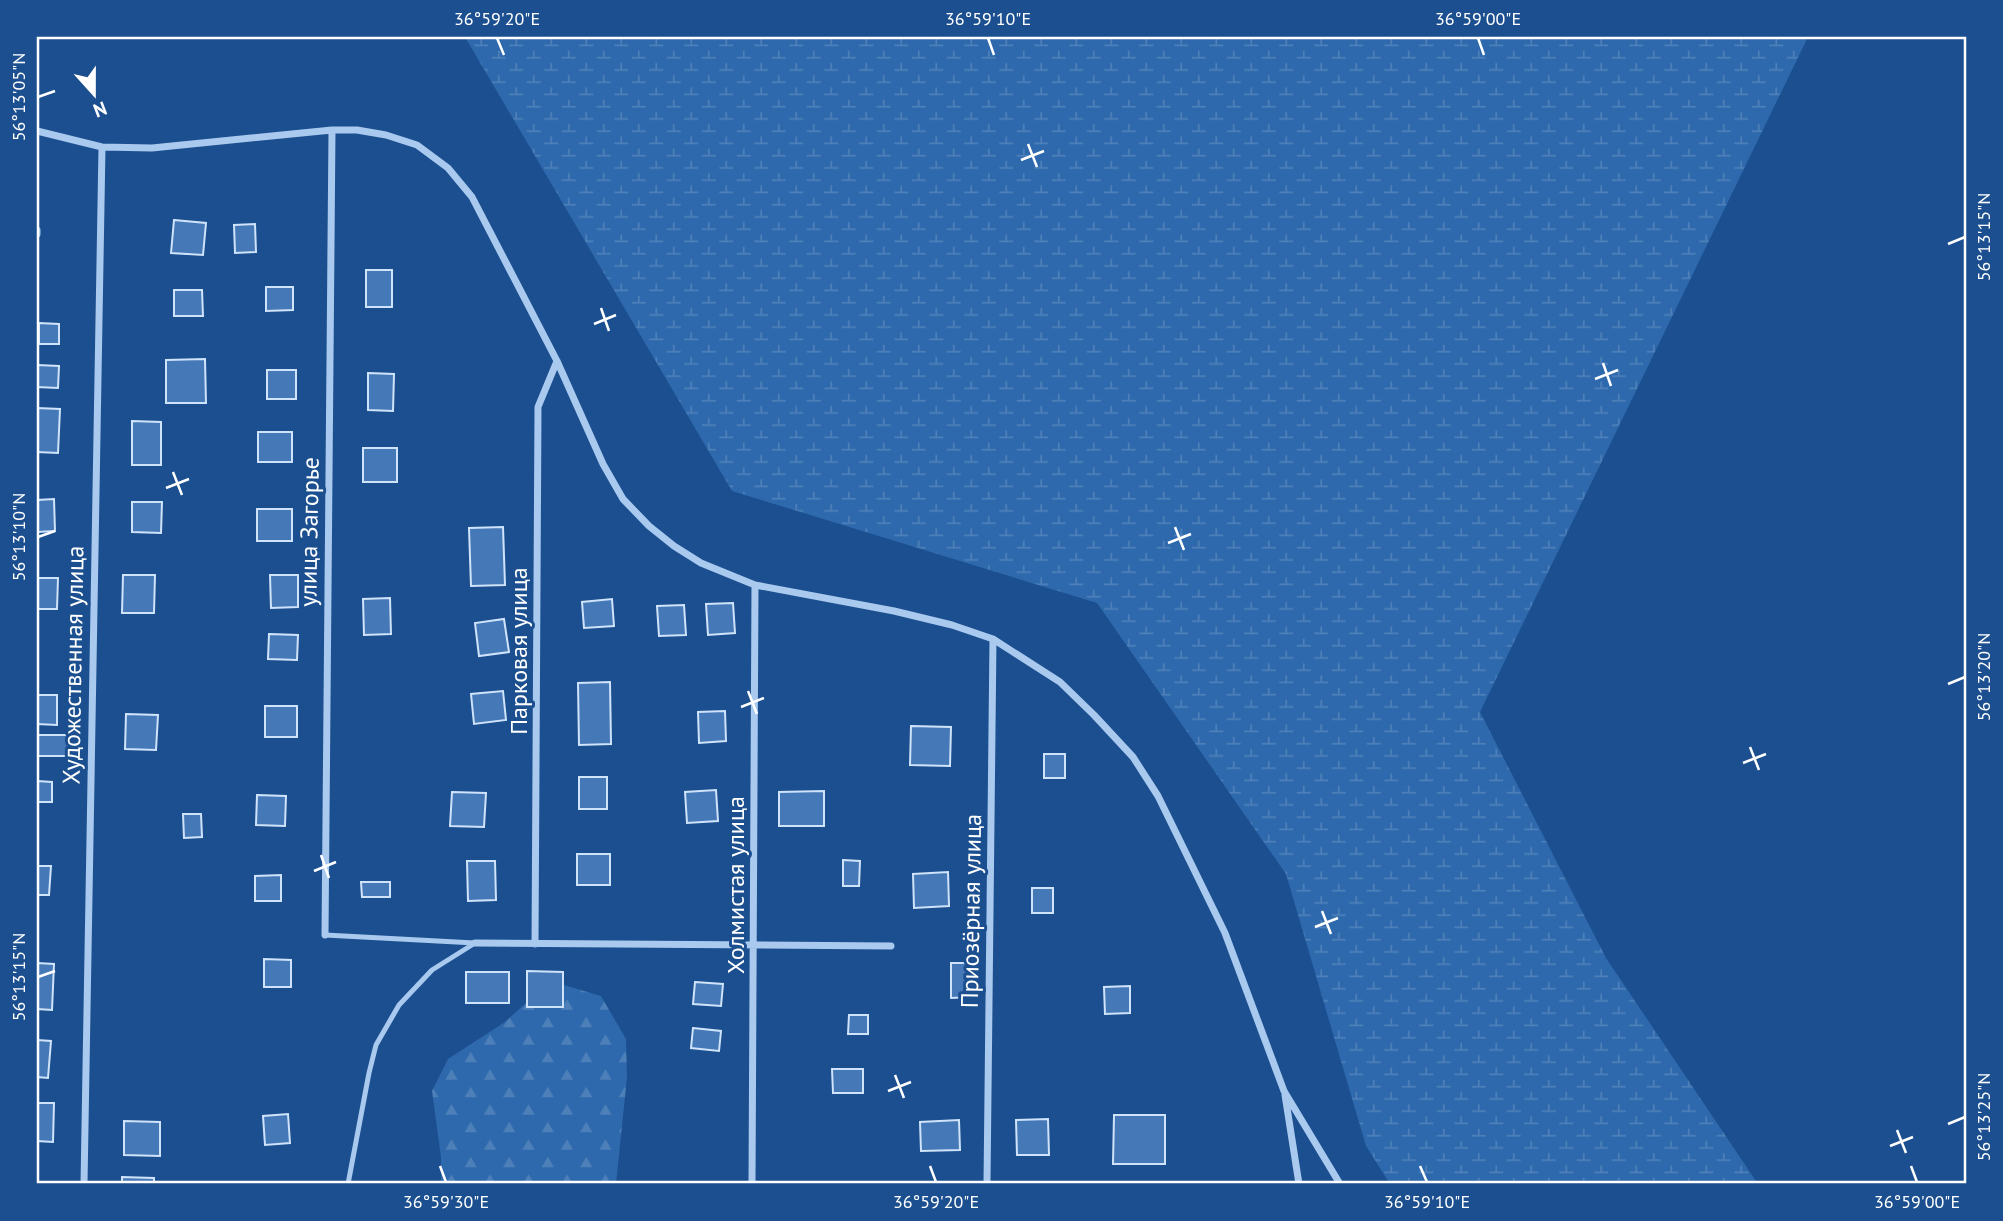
<svg xmlns="http://www.w3.org/2000/svg" width="2003" height="1221" font-family="'PT Sans',sans-serif">
	<style>
		.forest { fill: url(#forest-firs) }
		.wetland { fill: url(#wetland-marsh) }
		.building { fill: #4478b7; stroke: #cfe3fa; stroke-width: 2 }
		.lines { fill: none; stroke-linecap: round; stroke-linejoin: round }
		.lane { stroke: #a9c9ee; stroke-width: 5 }
		.street { stroke: #a9c9ee; stroke-width: 7 }
		.ticks { fill: none; stroke: #fff; stroke-width: 2.5 }
		.labels { text-anchor: middle; dominant-baseline: central; stroke-width: 6; stroke-linejoin: round; paint-order: stroke }
		.street-label { font-size: 24px; fill: #fff; stroke: #1b4f8f }
		.neatline { fill: none; stroke: #fff; stroke-width: 2.5 }
		.ticks-label { font-size: 18px; text-anchor: middle; fill: #fff }
	</style>
	<defs>
		<pattern id="forest-firs" width="22" height="20" patternUnits="userSpaceOnUse" patternTransform="scale(1.75)"><rect width="22" height="20" fill="#2e69ad"/><path d="M5 1l3.5 6h-7zM16 11l3.5 6h-7z" fill="#4d80b9"/></pattern>
		<pattern id="wetland-marsh" width="20" height="14" patternUnits="userSpaceOnUse" patternTransform="scale(1.75)"><rect width="20" height="14" fill="#2e69ad"/><path d="M1 5h8M5 5V1M11 12h8M15 12V8" fill="none" stroke="#4d80b9"/></pattern>
	</defs>
	<rect width="100%" height="100%" fill="#1b4f8f"/>
	<path class="forest" d="M550 981 601 996 626 1039 627 1077 616 1184H441V1157L432 1091 448 1059 505 1022Z"/>
	<path class="wetland" d="M465 37H1808L1480 712 1606 958 1758 1184H1390L1366 1146 1286 874 1097 603 732 491Z"/>
	<path class="building" d="M174 220 206 223 203 255 171 253Z
		M255 224 256 252 235 253 234 225Z
		M366 270H392V307H366Z
		M266 287H293V310L266 311Z
		M174 290H202L203 316H174Z
		M39 323 59 324V344H39Z
		M205 359 206 403H166V360Z
		M37 365 59 366 58 388 37 387Z
		M267 370H296V399H267Z
		M368 373 394 374 393 411 368 410Z
		M37 408 60 409 58 453 37 452Z
		M132 421 161 422V465H132Z
		M258 432H292V462H258Z
		M363 448H397V482H363Z
		M54 499 55 531 37 532V500Z
		M132 502H162L161 533 132 532Z
		M257 509H292V541H257Z
		M503 527 505 585 471 586 469 528Z
		M123 575H155L154 613H122Z
		M270 575H298V607L271 608Z
		M37 578H58L57 609H37Z
		M390 598 391 634 364 635 363 599Z
		M612 599 614 626 584 628 582 602Z
		M733 603 735 633 708 635 706 604Z
		M684 605 686 635 659 636 657 606Z
		M504 619 509 652 479 656 475 623Z
		M269 634 298 635 297 660 268 659Z
		M610 682 611 744 579 745 578 683Z
		M503 691 506 720 474 724 471 694Z
		M37 695H57V725L37 724Z
		M265 706H297V737H265Z
		M725 711 726 741 699 743 698 712Z
		M126 714 158 715 156 750 125 749Z
		M911 726 951 727 950 766 910 765Z
		M38 735H70V756H38Z
		M1044 754H1065V778H1044Z
		M579 777H607V809H579Z
		M37 781 52 782V802H37Z
		M716 790 718 821 687 823 685 792Z
		M824 791V826H779V792Z
		M452 792 486 793 484 827 450 826Z
		M257 795 286 796 285 826 256 825Z
		M183 814H201L202 837 184 838Z
		M577 854H610V885H577Z
		M843 860 860 861 859 886H843Z
		M467 861H495L496 900 468 901Z
		M37 866H51L49 895H37Z
		M948 872 949 906 914 908 913 874Z
		M281 875V901H255V876Z
		M361 882H390V897H362Z
		M1032 888H1053V913H1032Z
		M264 959 291 960V987H264Z
		M37 963 54 964 52 1010 37 1009Z
		M951 963H973V997L951 998Z
		M527 971 563 972V1007H527Z
		M466 972H509V1003H466Z
		M695 982 723 984 721 1006 693 1004Z
		M1130 986V1013L1105 1014 1104 987Z
		M849 1015H868V1034H848Z
		M693 1028 721 1031 719 1051 691 1048Z
		M37 1040 51 1041 48 1078 37 1077Z
		M832 1069H863V1093H833Z
		M37 1103H54L53 1142 37 1141Z
		M288 1114 290 1143 265 1145 263 1116Z
		M1114 1115H1165V1164H1113Z
		M1048 1119 1049 1155H1017L1016 1120Z
		M959 1120 960 1150 921 1151 920 1122Z
		M124 1121 160 1122V1156L124 1155Z
		M122 1177 154 1178V1184H122Z"/>
	<g class="lines">
		<path class="lane" d="M325 935 475 943
			M348 1184 369 1073 376 1045 399 1005 432 970 475 943"/>
		<path class="street" d="M37 131 102 147 152 148 332 130H357L386 135 417 145 448 168 472 197 557 361 603 464 623 499 649 526 674 546 701 563 755 585 894 611 952 625 993 639 1060 682 1094 715 1133 757 1158 796 1225 933 1284 1091 1340 1184
			M37 230V234
			M325 935 332 130
			M475 943 891 946
			M535 944 538 407 557 361
			M1285 1095 1299 1184
			M84 1184 102 147
			M752 1184 755 585
			M987 1184 993 639"/>
	</g>
	<path class="ticks" d="M497 38 504 55M988 38 994 55M1478 38 1484 55M38 97 55 91M1028 144 1037 167M1021 160 1044 151M1948 244 1965 237M601 308 609 331M594 324 616 315M1603 363 1611 386M1595 379 1618 370M173 472 182 495M166 488 189 479M1175 527 1184 550M38 537 55 531M1168 543 1191 534M1948 684 1965 677M748 691 757 714M741 707 764 698M1750 747 1759 770M1743 763 1766 754M321 855 329 878M314 871 336 862M1322 911 1331 934M1315 927 1338 918M38 977 55 971M895 1075 904 1098M888 1091 911 1082M1948 1124 1965 1117M1897 1130 1906 1153M1890 1146 1913 1137M440 1166 446 1182M930 1166 936 1182M1420 1166 1427 1182M1911 1166 1917 1182"/>
	<g class="labels">
		<g class="street-label">
			<text transform="translate(309 532) rotate(-89)">улица Загорье</text>
			<text transform="translate(518 651) rotate(-90)">Парковая улица</text>
			<text transform="translate(73 665) rotate(-89)">Художественная улица</text>
			<text transform="translate(735 885) rotate(-90)">Холмистая улица</text>
			<text transform="translate(971 911) rotate(-89)">Приозёрная улица</text>
		</g>
	</g>
	<rect width="2003" height="1221" fill="none" stroke="#1b4f8f" stroke-width="77"/>
	<g transform="translate(94 94) rotate(159)" stroke="#1b4f8f" stroke-width="5" paint-order="stroke">
	<path d="M0-5L12 26L0 18L-12 26Z" fill="#ffffff"/>
	<text y="-10" font-size="19" font-weight="bold" text-anchor="middle" fill="#ffffff">N</text>
	</g>
	<rect x="38" y="38" width="1927" height="1144" class="neatline"/>
	<g class="ticks-label">
		<text x="497" y="25">36°59'20"E</text>
		<text x="988" y="25">36°59'10"E</text>
		<text x="1478" y="25">36°59'00"E</text>
		<text transform="translate(19 97) rotate(-90)" y="6">56°13'05"N</text>
		<text transform="translate(1984 237) rotate(-90)" y="6">56°13'15"N</text>
		<text transform="translate(19 537) rotate(-90)" y="6">56°13'10"N</text>
		<text transform="translate(1984 677) rotate(-90)" y="6">56°13'20"N</text>
		<text transform="translate(19 977) rotate(-90)" y="6">56°13'15"N</text>
		<text transform="translate(1984 1117) rotate(-90)" y="6">56°13'25"N</text>
		<text x="446" y="1208">36°59'30"E</text>
		<text x="936" y="1208">36°59'20"E</text>
		<text x="1427" y="1208">36°59'10"E</text>
		<text x="1917" y="1208">36°59'00"E</text>
	</g>
</svg>
